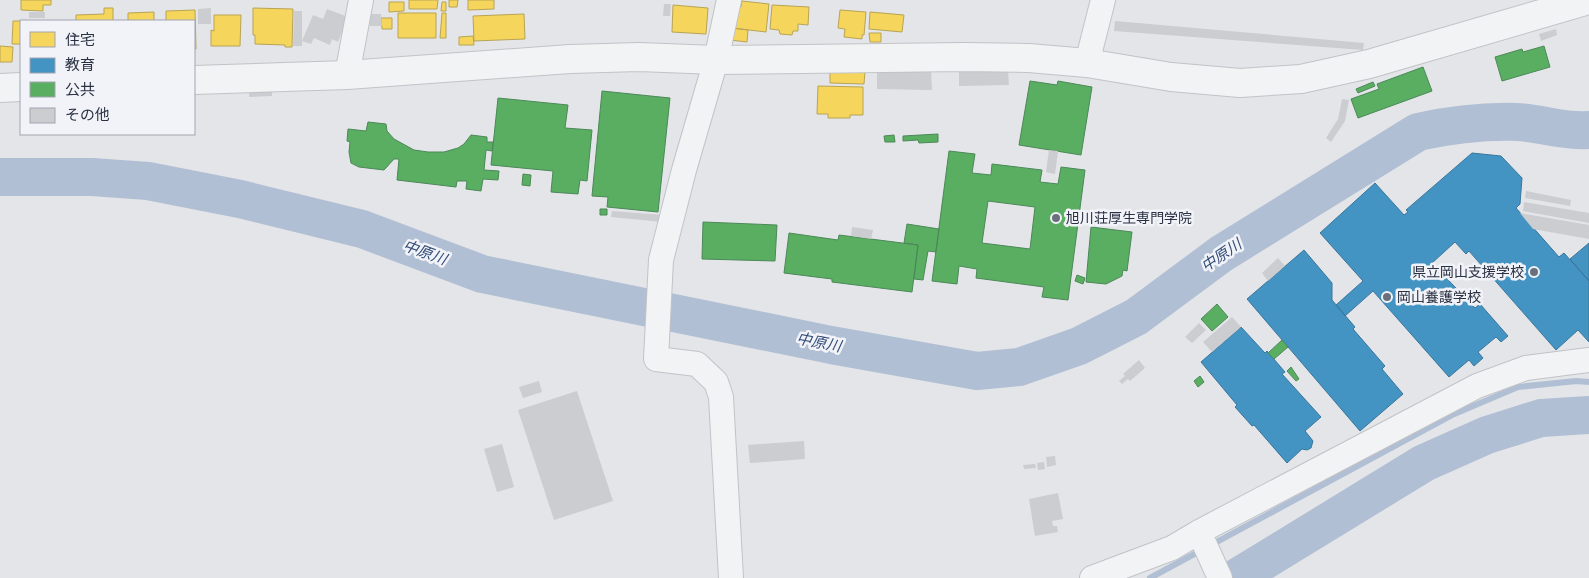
<svg xmlns="http://www.w3.org/2000/svg" width="1589" height="578" font-family="Arial,'Noto Sans JP',sans-serif">
	<style>
		.homes { fill: #f6d55c; stroke: #b8a454 }
		.schools { fill: #4393c3; stroke: #3b769c }
		.public { fill: #5aae61; stroke: #4b8858; fill-rule: evenodd }
		.lines { fill: none; stroke-linecap: round; stroke-linejoin: round }
		.stream { stroke: #b1bfd4; stroke-width: 6 }
		.river { stroke: #b1bfd4; stroke-width: 38 }
		.building { fill: #cbcdd0 }
		.minor-casing { stroke: #c1c3c6; stroke-width: 26 }
		.tertiary-casing { stroke: #c1c3c6; stroke-width: 30 }
		.minor { stroke: #f2f3f5; stroke-width: 24 }
		.tertiary { stroke: #f2f3f5; stroke-width: 28 }
		.poi-dot { fill: #6a707c; stroke: #f1f3f8; stroke-width: 2 }
		.labels { text-anchor: middle; dominant-baseline: central; stroke-width: 5; stroke-linejoin: round; paint-order: stroke }
		.poi-label { font-size: 14px; fill: #293142; stroke: #f1f3f8; text-anchor: start }
		.water-label { font-size: 15px; font-style: italic; fill: #324c77; stroke: #f1f3f8 }
	</style>
	<rect width="100%" height="100%" fill="#e3e5e8"/>
	<path class="homes" d="M21 0H51V5H43V11L21 10Z
		M409 0H438L437 9H409Z
		M449 0H458L457 7H449Z
		M468 0H494V9L468 10Z
		M742 1 769 4 766 32 732 28 734 6 741 7Z
		M389 2H404V11L389 12Z
		M442 2H446V11H441Z
		M673 5 708 8 706 34 672 32Z
		M772 5 809 7 808 25 798 24V31H793L792 35 780 34 779 30 770 29Z
		M104 8H113V21H76V15L104 14Z
		M253 8 293 9 292 47H285V45L255 44V35H253Z
		M195 10 196 49H194V21H166V11Z
		M840 10 866 12 864 35H862V39L844 37 845 29 838 28Z
		M154 12V21H128V13Z
		M870 12 904 15 902 32 869 29Z
		M398 13H436V38H398Z
		M442 13H446V38H440Z
		M524 14 525 39 474 41 473 16Z
		M214 15H241L240 46H211V30L214 31Z
		M381 18H392V29H382Z
		M13 21H21V44H12Z
		M732 28 748 30 747 42 730 40Z
		M869 33H881V42H870Z
		M473 36 474 45H459V37Z
		M0 46 13 47 12 62H0Z
		M830 70 865 71 864 84 830 83Z
		M818 86 863 87V115H850V118H828V114H817Z"/>
	<path class="schools" d="M1472 153 1501 156 1522 178 1520 204 1516 208 1559 257 1564 253 1589 281V342L1578 330 1556 350 1469 251 1466 254 1455 242 1432 263 1475 308 1480 304 1508 336 1501 342 1496 337 1478 352 1483 358 1474 366 1469 360 1449 377 1373 291 1345 316 1336 305 1363 281 1320 233 1375 183 1404 215 1408 212 1406 210Z
		M1589 243V281L1570 259Z
		M1304 250 1332 283V300L1355 327 1353 329 1385 366 1382 369 1403 394 1360 431 1247 299Z
		M1241 327 1265 353 1267 351 1285 372 1282 374 1321 417 1305 431 1313 441 1311 448 1307 450 1302 449 1287 463 1254 425 1252 426 1235 407 1237 405 1201 362Z"/>
	<path class="public" d="M1544 46 1550 67 1502 81 1495 57 1522 49 1523 52Z
		M1423 67 1432 91 1358 118 1351 99 1379 89 1377 84Z
		M1030 81 1057 85 1058 81 1092 87 1081 155 1019 145Z
		M1373 82 1375 86 1358 93 1356 89Z
		M602 91 670 98 658 212 607 207 608 197 592 196Z
		M498 98 568 105 565 128 592 130 587 181 580 180 578 194 551 192 553 171 491 165Z
		M368 122 386 124 387 131 394 139 414 150 428 152H444L458 148 464 144 471 135 487 137V142H493L492 151 486 150 484 170 499 171 498 180 483 179 481 191 466 189 467 181H457L456 187 397 180 399 159H394L384 170 359 167 351 163 349 152 350 142 347 141 348 129 366 131Z
		M938 134V142L919 143 918 140 903 141V136Z
		M894 135 895 142H885L884 136Z
		M949 151 975 154 972 173 991 175 992 164 1042 170 1040 182 1058 184 1061 167 1085 170 1068 300 1042 297 1044 287 976 278 977 269 959 266 957 284 932 281ZM988 201 1035 207 1030 249 982 243Z
		M523 174 531 175 530 186 522 185Z
		M600 209H607V215H600Z
		M703 222 777 225 775 261 702 259Z
		M907 224 939 229 936 252 928 251 923 280 914 279 918 245 904 243Z
		M1091 227 1132 232 1127 271 1123 270 1122 276 1106 284 1086 282Z
		M789 233 838 240 839 235 918 245 912 292 832 282V279L784 273Z
		M1077 275 1085 278 1083 284 1075 281Z
		M1217 304 1228 317 1212 331 1201 319Z
		M1282 340 1288 347 1274 359 1268 353Z
		M1291 367 1299 379 1296 381 1287 371Z
		M1200 376 1204 382 1198 387 1194 381Z"/>
	<g class="lines">
		<path class="stream" d="M1150 578 1452 415 1518 387 1576 381 1589 382"/>
		<path class="river" d="M0 177H92L148 181 240 199 362 229 482 274 831 345 977 371 1019 367 1079 346 1136 317 1221 254 1418 132C1450 125 1484 121 1517 122 1541 123 1564 132 1589 130
			M1236 578 1424 463 1487 435 1541 418 1589 415"/>
	</g>
	<path class="building" d="M664 4H671L670 16H663Z
		M211 8V24H198V9Z
		M327 9 348 17 338 42 332 39 330 45 314 38 311 44 302 41 313 15 323 19Z
		M294 11H302V46H293Z
		M29 12H45V18H29Z
		M369 14H381L382 26H370Z
		M1115 21 1364 43 1363 50 1114 31Z
		M1556 29 1557 35 1541 41 1539 34Z
		M877 69H931L932 90 877 89Z
		M1008 71 1009 85 959 86V72Z
		M272 89V96L249 97V91Z
		M1342 99 1349 100 1345 121 1331 142 1326 138 1338 119Z
		M1049 150 1058 151 1055 174 1046 172Z
		M1526 191 1571 200 1570 206 1525 198Z
		M1524 202 1589 213V223L1523 211Z
		M612 211 663 215V222L611 217Z
		M1520 213 1589 225V239L1533 229Z
		M852 227 873 230 871 239 851 236Z
		M1278 258 1285 266 1268 281 1262 273Z
		M1232 317 1241 327 1212 352 1203 342Z
		M1199 323 1206 330 1192 343 1185 337Z
		M1139 360 1145 368 1130 381 1128 379 1122 384 1119 381 1125 376 1123 374Z
		M539 381 542 392 523 398 519 387Z
		M577 391 613 501 554 520 518 410Z
		M804 441 805 459 750 463 748 445Z
		M502 444 514 487 497 492 484 449Z
		M1055 456 1056 465 1047 467 1046 457Z
		M1044 462 1045 469 1038 470 1037 463Z
		M1035 464 1036 468 1024 469 1023 465Z
		M1058 493 1063 519 1052 521 1053 526H1057L1058 532 1035 536 1029 499Z"/>
	<g class="lines">
		<g class="minor-casing">
			<path id="minor" d="M729 0 716 60 684 170 661 260 656 359 697 364 716 382 721 397 731 578
				M1087 63 1103 0
				M347 75 361 0
				M1199 532 1220 578
				M1092 578 1172 548 1199 532 1477 386 1526 368 1589 360"/>
		</g>
		<g class="tertiary-casing">
			<path id="tertiary" d="M194 80 347 75 570 59 639 57 716 60 963 57 1029 58 1087 63 1171 77 1240 83 1301 79 1369 64 1589 0
				M0 88 21 87"/>
		</g>
		<use href="#minor" class="minor"/>
		<use href="#tertiary" class="tertiary"/>
	</g>
	<g class="poi-dot">
		<circle cx="1056" cy="218" r="5"/>
		<circle cx="1534" cy="272" r="5"/>
		<circle cx="1387" cy="297" r="5"/>
	</g>
	<g class="labels">
		<g class="poi-label">
			<text x="1066" y="218">旭川荘厚生専門学院</text>
			<text x="1524" y="272" text-anchor="end">県立岡山支援学校</text>
			<text x="1397" y="297">岡山養護学校</text>
		</g>
		<g class="water-label">
			<text transform="translate(425 252) rotate(20)">中原川</text>
			<text transform="translate(1221 255) rotate(-34)">中原川</text>
			<text transform="translate(819 342) rotate(11)">中原川</text>
		</g>
	</g>
	<rect x="20" y="20" width="175" height="115" fill="#f1f3f8" stroke="#a1a5af"/>
	<rect x="30" y="32" width="25" height="15" fill="#f6d55c" stroke="#a1a5af"/>
	<text x="65" y="45" font-size="15" fill="#293142">住宅</text>
	<rect x="30" y="58" width="25" height="15" fill="#4393c3" stroke="#a1a5af"/>
	<text x="65" y="70" font-size="15" fill="#293142">教育</text>
	<rect x="30" y="82" width="25" height="15" fill="#5aae61" stroke="#a1a5af"/>
	<text x="65" y="95" font-size="15" fill="#293142">公共</text>
	<rect x="30" y="108" width="25" height="15" fill="#cbcdd0" stroke="#a1a5af"/>
	<text x="65" y="120" font-size="15" fill="#293142">その他</text>
</svg>
